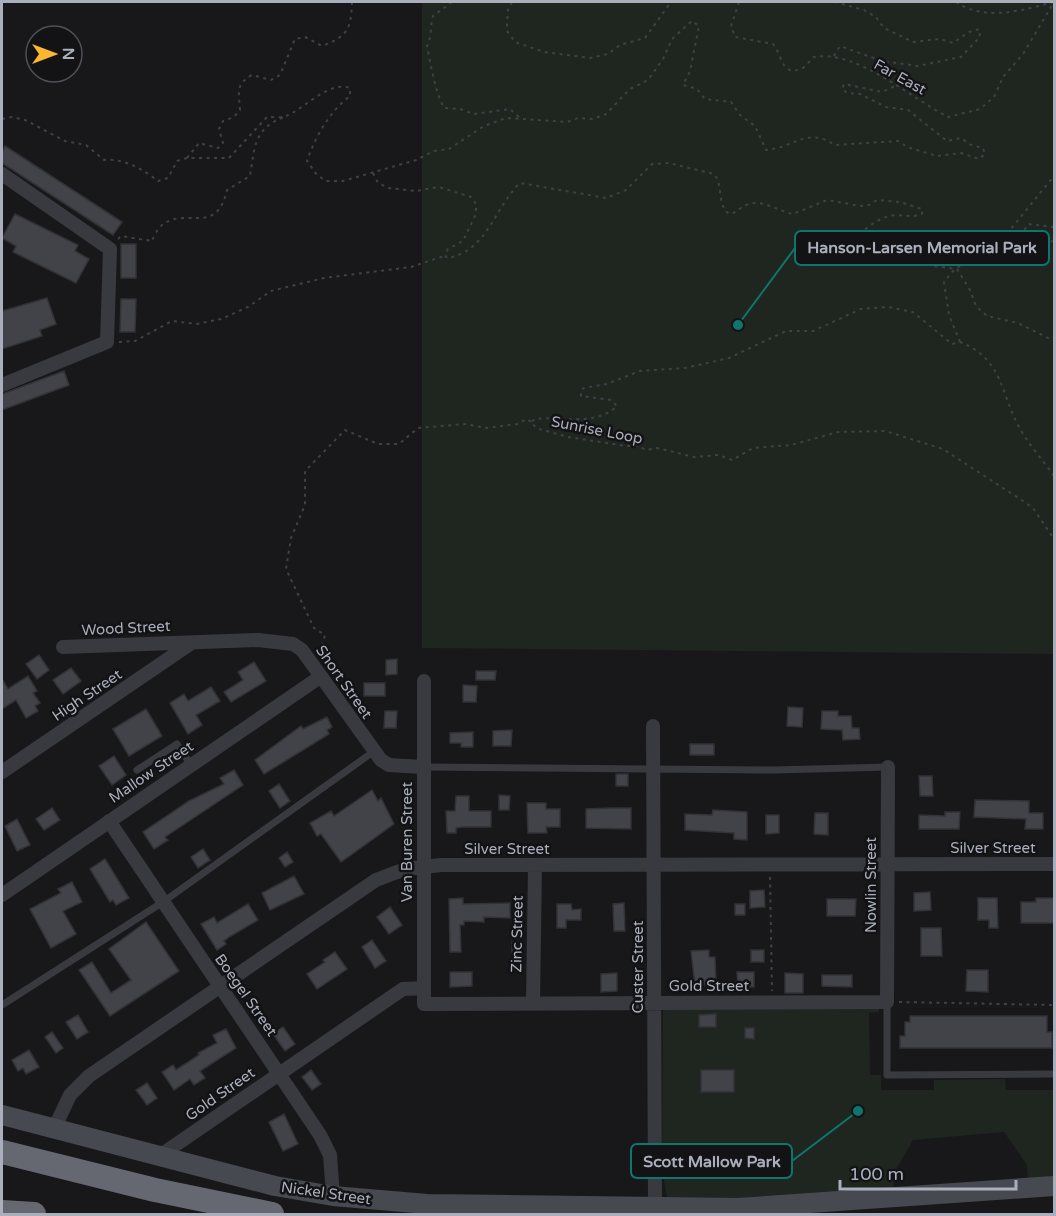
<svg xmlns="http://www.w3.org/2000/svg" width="1056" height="1216" font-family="'Varela Round',sans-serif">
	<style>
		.green { fill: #1e261f }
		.building { fill: #424348; stroke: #323237; stroke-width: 1.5 }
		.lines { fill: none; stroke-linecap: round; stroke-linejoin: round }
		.path { stroke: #3f4147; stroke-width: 2; stroke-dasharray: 3 4.5; stroke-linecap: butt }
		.service { stroke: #393a40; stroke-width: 7 }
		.minor { stroke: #393a40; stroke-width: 14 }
		.secondary { stroke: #474950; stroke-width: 20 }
		.motorway { stroke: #656871; stroke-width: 24 }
		.labels { text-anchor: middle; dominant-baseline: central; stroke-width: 5; stroke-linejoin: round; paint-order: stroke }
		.street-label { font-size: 15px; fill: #aaafbb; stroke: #131316 }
		.leader { fill: none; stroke: #0f766e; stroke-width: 2 }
		.callout-dot { fill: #0f766e; stroke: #131316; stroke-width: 2 }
		.callout { fill: #131316; stroke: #0f766e; stroke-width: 2 }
		.callout-label { font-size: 16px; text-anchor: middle; font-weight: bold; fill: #aaafbb }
	</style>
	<rect width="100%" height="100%" fill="#18181b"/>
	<path class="green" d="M422 2H1054V654L422 648Z
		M879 1007V1012L869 1013 870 1075H881V1090H934V1080L1005 1079 1006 1090H1054V1177L1028 1179 1027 1165 1004 1132 913 1140 894 1173 893 1189 754 1199 671 1200 667 1197 662 1171 663 1009Z"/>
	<path class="building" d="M5 146 122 222 113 235 2 163V152Z
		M15 214 78 245 75 251 89 259 76 283 13 252 16 246 2 238Z
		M121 244H136V278H121Z
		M47 298 56 324 40 330 42 336 2 349V311Z
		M121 299H136L135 332H120Z
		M64 371 69 385 2 410V394Z
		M39 655 49 670 37 679 26 664Z
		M397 659V674L386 675V660Z
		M254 662 266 681 231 702 224 692 243 680 238 672Z
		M71 668 81 681 63 694 53 680Z
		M476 671H496L495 680H476Z
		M28 676 37 691 33 693 40 703 35 706 38 711 26 718 16 700 2 709V679L8 689Z
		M364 683H385V696H364Z
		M463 685 477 686 476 702H463Z
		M211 687 220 701 196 715 202 725 188 734 170 703 184 694 188 701Z
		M788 707 803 708 802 727 787 726Z
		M146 709 162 736 129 756 113 729Z
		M385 711H397L396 728H384Z
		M822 711H838V716H851L852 728H859L860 739 843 740 842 730 821 729Z
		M327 717 332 727 327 730 329 734 264 774 255 760 301 726 303 729Z
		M512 730 511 746H493V731Z
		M473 732V747H461V743H450V733Z
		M690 744H714V755H690Z
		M114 756 126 775 112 785 99 766Z
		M234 770 243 785 165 837 168 840 154 849 143 832 189 801 224 784 220 778Z
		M616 774H628V786H616Z
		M919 776H932L933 796H920Z
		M279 784 290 801 280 808 269 791Z
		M372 790 378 801 381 798 394 824 341 862 321 834 317 836 310 823 331 811 334 816Z
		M499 795 510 796 509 810H499Z
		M456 796H469V811H491V827H462L456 828V833H447L446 811H455Z
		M975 800 1029 801V813H1043V829H1025L1026 819 974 817Z
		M527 803H546V809H560V827H546L547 833H528Z
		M52 808 60 820 44 830 36 819Z
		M611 808H631V829L586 828V809Z
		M713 810 747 812V840L734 839V833L685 830V814L712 815Z
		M945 812H960L959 829H919V815L945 816Z
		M815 813H828V835L814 834Z
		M766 815H779V833L766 834Z
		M17 819 30 845 17 851 5 826Z
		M203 849 210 860 198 868 191 857Z
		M287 852 293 862 285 867 279 858Z
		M105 859 129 898 116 905 113 900 110 902 90 869Z
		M294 876 304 894 270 910 262 893Z
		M72 882 82 902 63 911 76 934 51 948 30 909 61 893 58 889Z
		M764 890 765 907 750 908V891Z
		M930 892 931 910 914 911V893Z
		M463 898V904L510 903V918L484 917V922L464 921V925H460L461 952H450L449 899Z
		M978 898H997L998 928H989V920H978Z
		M1036 898H1054V923H1021V902H1036Z
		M827 899H856L855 916H827Z
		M624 903 625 931H614L613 904Z
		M248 904 258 920 229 937 224 941 226 944 217 950 201 924 214 917 217 923Z
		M557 904H571L572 910 581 909V920H566V928H557Z
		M735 904H745V915H735Z
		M390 907 402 925 389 934 377 917Z
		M146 922 179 971 110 1016 79 970 92 962 111 993 131 980 109 949Z
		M921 928H941L942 956H921Z
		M372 940 386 961 375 968 362 947Z
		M512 942H522V954L512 953Z
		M709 950V957H715L716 985H695L691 951Z
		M751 950H764V962H751Z
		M335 952 347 969 317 989 307 974 325 962 323 960Z
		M967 970H988V992L966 991Z
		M450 972H472V986L450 987Z
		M737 972H754V987H738Z
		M617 973V991L601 992V974Z
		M785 973 803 974V993H785Z
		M822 975H852V987L822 986Z
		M716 1014V1027H699V1015Z
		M78 1015 88 1032 77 1039 66 1022Z
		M910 1016H1047V1032H1052V1048H900V1036H905V1022H910Z
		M283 1027 295 1044 285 1051 273 1034Z
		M745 1028H754V1039L745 1038Z
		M226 1029 236 1048 200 1071 205 1078 194 1085 190 1079 174 1090 162 1072 173 1065 176 1070 199 1055 198 1053 217 1043 213 1035Z
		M52 1032 63 1048 56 1053 45 1037Z
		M29 1050 39 1067 26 1074 23 1068 18 1071 12 1060Z
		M311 1070 321 1084 312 1090 302 1077Z
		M701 1070H734V1092H701Z
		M147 1083 157 1098 147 1105 136 1090Z
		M284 1114 298 1144 283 1151 269 1122Z"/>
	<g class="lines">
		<path class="path" d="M452 2 433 16C430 26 432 37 427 46 431 66 435 91 444 108L460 109 474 114 510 109 519 117
			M512 2 508 10 507 24V31L515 42 544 52 590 58 608 54 620 45 645 38 671 2
			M739 2 731 26 735 37 773 44C783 56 781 78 803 68L814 57C856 49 912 99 948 117L980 109 994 97 1003 77 1023 54 1054 2
			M956 2C985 22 1023 10 1054 2
			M834 56 840 46 882 61 918 66 961 57 980 37 979 29 969 32 953 43 940 39 913 42 884 28 876 17 864 10 835 2
			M2 119 12 117 25 120 65 141 86 145 104 160C123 158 143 169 158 181L168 178 177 161 187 158H229L267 117C273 117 281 118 286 116 303 110 329 80 350 88V96C330 111 315 137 307 161L317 175 326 181H343L416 160 434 151 449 149 484 126 506 118 567 122 578 118 593 119 606 114 630 89 648 80 663 59 672 39 692 21 699 26 690 71 683 85 697 89 705 99 731 102 740 115 755 126 766 150C794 148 806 126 835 145L898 141 907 147 937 156 961 153 979 159 985 154 983 148 971 145 961 138 947 141 908 110 886 107 860 94 847 93 842 89 844 84 882 92 895 86
			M187 158 199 143 218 148 223 143 219 129 223 121 234 117 240 110C239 93 235 84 252 75L271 80 280 75 295 39 305 37 322 46C348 36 351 29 352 2
			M373 173 378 183 389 188 416 191 439 187 471 197 476 204V214L463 241 448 249 445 255 447 258C487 252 494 208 520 183L606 198 626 190 652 164 669 163 714 174C724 186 716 204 729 214 737 213 739 208 746 205 762 198 777 211 793 214L827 200 860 206 869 205 877 200 900 202 922 209V214C911 219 900 213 889 216 868 222 854 243 830 250V256H842L871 250 892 252 933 266 957 269
			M1054 227 1028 224 1023 232 1026 246 1054 241
			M118 239 121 236 152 241C154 236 158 228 162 225 187 206 216 237 227 190L250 176C255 147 253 129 284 117
			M1026 243 1011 248 1007 239 1010 230 1054 176
			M957 269 970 290 976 306 987 316 1018 323 1054 341
			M119 342 135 341 172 321 197 324 221 319 248 307 271 291 324 278 411 267 444 256
			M960 342 949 315 944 282 952 272 972 257 983 244 1008 235
			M1054 476C1043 460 1028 444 1019 427 1000 392 1003 359 960 342L952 344 913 312 888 307 861 309 813 331H786L729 358 685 368 640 371 607 384 584 388 581 390V396L611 400 617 406C591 431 542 411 531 422L536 428 568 437 626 446H638L646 450 657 448 694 457 719 455 732 460 753 448 791 445 838 432 885 431 943 449 1023 501 1033 508 1054 539
			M320 653 325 635 314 628 286 569 291 538 305 505V471L345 430 378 444H399L418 428 466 424 486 428 517 424 527 419 531 422
			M770 877 772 991
			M899 1002 1054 1005"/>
		<path class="service" d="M423 767 775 770 888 767
			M137 770 177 744 191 765
			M887 1002V1075L1054 1074
			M2 1005 163 902 373 752"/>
		<path class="minor" d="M2 174 110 249 107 342 2 385
			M63 647 258 640 293 644 302 650 381 760 389 765 423 767
			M424 681V1004L887 1002 888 767
			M653 726 655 1208
			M2 772 190 644
			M109 821 320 1135 330 1155 333 1196
			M2 895 320 677
			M533 1003 535 865
			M53 1131 70 1095 89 1076 376 880 405 869 441 865 1054 864
			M158 1157 403 989 424 988"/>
		<path class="secondary" d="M2 1115 275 1186 333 1196 427 1204 738 1208 1054 1186"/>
		<path class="motorway" d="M2 1152 155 1190 272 1214
			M2 1212 34 1214"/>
	</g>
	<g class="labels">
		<g class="street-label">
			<text transform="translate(900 77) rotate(29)">Far East</text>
			<text transform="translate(597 430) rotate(11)">Sunrise Loop</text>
			<text transform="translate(126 628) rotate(-3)">Wood Street</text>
			<text transform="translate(344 682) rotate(55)">Short Street</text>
			<text transform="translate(87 695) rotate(-34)">High Street</text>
			<text transform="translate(151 772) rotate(-34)">Mallow Street</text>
			<text transform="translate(407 842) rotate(-90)">Van Buren Street</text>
			<text x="993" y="848">Silver Street</text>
			<text x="507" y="849">Silver Street</text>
			<text transform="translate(871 885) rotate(-90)">Nowlin Street</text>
			<text transform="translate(517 934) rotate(-89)">Zinc Street</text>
			<text transform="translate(638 967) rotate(-90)">Custer Street</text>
			<text x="709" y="986">Gold Street</text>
			<text transform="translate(246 995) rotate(55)">Boegel Street</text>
			<text transform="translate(220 1094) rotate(-35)">Gold Street</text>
			<text transform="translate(326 1193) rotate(8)">Nickel Street</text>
		</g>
	</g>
	<path class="leader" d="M738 325L795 248M858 1111L792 1161"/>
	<g class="callout-dot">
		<circle cx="738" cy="325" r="6"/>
		<circle cx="858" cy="1111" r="6"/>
	</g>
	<g class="callout">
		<rect x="795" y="231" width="254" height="34" rx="6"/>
		<rect x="631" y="1144" width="161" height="34" rx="6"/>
	</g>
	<g class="callout-label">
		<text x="922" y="253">Hanson-Larsen Memorial Park</text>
		<text x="712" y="1167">Scott Mallow Park</text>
	</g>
	<rect width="1056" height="1216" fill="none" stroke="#aaafbb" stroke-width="6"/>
	<g transform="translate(54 54) rotate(90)"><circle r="28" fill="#131316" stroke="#4f5158" stroke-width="1.5"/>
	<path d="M0-4.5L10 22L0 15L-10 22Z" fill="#fcb72f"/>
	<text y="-9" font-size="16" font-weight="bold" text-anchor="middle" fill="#aaafbb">N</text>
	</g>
	<path d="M840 1180v9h176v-9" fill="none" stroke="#aaafbb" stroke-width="3"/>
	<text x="849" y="1180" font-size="18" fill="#aaafbb" stroke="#131316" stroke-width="4.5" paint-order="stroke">100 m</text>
</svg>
